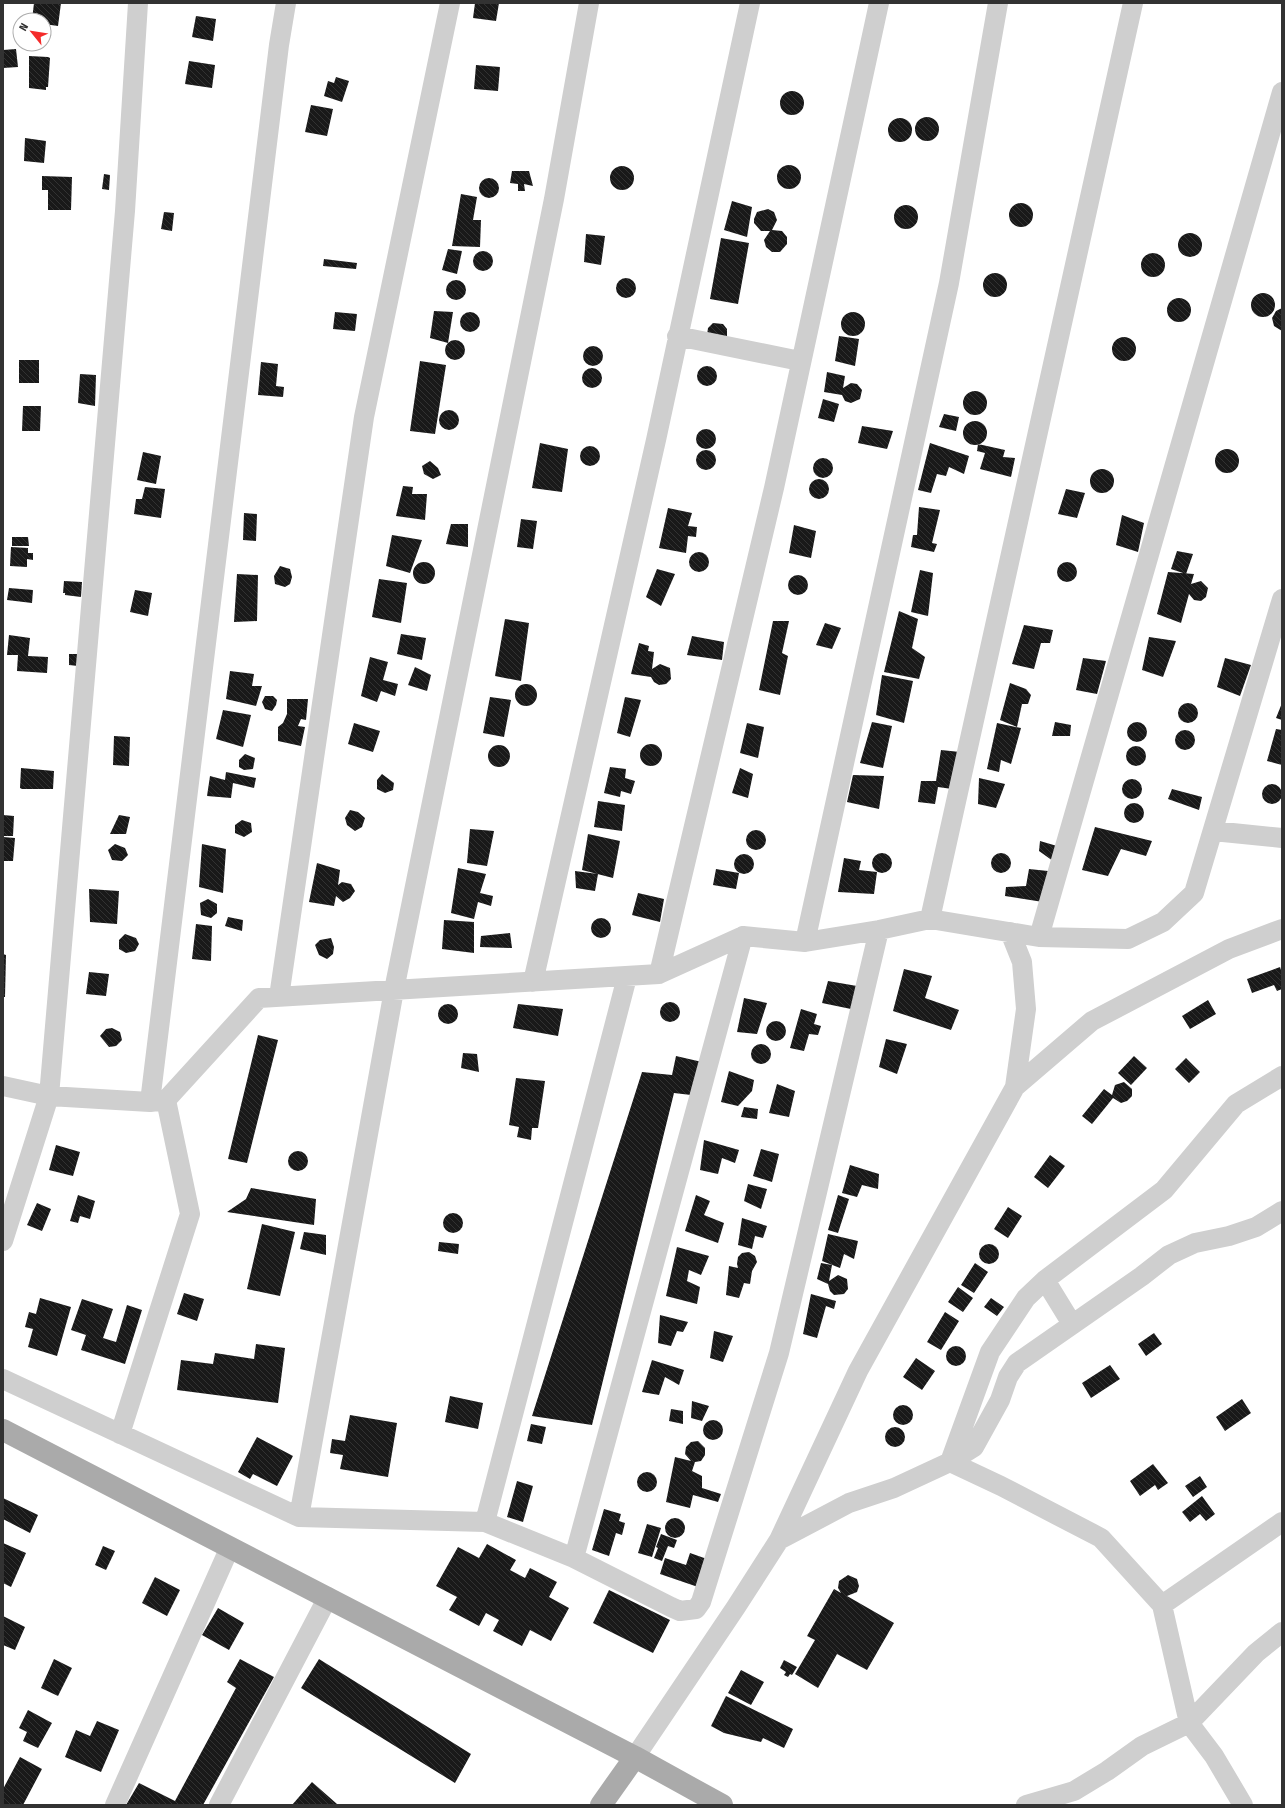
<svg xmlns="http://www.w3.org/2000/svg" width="1285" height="1808" font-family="'Fira Sans Condensed',sans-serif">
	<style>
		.building { fill: url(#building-back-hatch) }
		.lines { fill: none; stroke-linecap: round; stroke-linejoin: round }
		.minor { stroke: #cfcfcf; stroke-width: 20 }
		.major { stroke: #aaa; stroke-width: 22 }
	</style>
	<defs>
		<pattern id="building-back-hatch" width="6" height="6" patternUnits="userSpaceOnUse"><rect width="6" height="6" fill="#191919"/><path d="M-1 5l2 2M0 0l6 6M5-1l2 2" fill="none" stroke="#323232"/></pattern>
	</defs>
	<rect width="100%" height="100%" fill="#fff"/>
	<path class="building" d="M34 3H61L58 26 44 24V20H32Z
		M475 3H499L496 21 473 18Z
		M196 16 216 19 213 41 192 37Z
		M16 49 18 67 3 68V50Z
		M29 56 48 57 50 58 48 87H46V90L29 88Z
		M189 61 215 65 212 88 185 84Z
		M476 65 500 67 498 91 474 89Z
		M336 77 349 81 342 102 324 96 328 81 334 83Z
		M780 103a12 12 0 1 1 24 0a12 12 0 1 1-24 0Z
		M311 105 333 109 327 136 305 132Z
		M915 129a12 12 0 1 1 24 0a12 12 0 1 1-24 0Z
		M888 130a12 12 0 1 1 24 0a12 12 0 1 1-24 0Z
		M25 138 46 141 44 163 24 161Z
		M777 177a12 12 0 1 1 24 0a12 12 0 1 1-24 0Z
		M610 178a12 12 0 1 1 24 0a12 12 0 1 1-24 0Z
		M512 171H529L533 186 524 184 525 191H518V184L510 183Z
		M104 174 110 175 109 190 102 189Z
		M42 176 72 177 71 210H48V190H42Z
		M479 188a10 10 0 1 1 20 0a10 10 0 1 1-20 0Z
		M461 194 477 197 473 220H481L480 247 452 246Z
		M732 201 752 207 747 237 724 230Z
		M1009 215a12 12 0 1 1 24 0a12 12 0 1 1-24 0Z
		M894 217a12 12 0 1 1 24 0a12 12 0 1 1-24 0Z
		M768 209 774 212 777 220 772 230 782 231 787 237V244L780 252H772L766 247 764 240 770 231H761L754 223V219L757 212Z
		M164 212 174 213 172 231 161 229Z
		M1178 245a12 12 0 1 1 24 0a12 12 0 1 1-24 0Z
		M586 234 605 236 601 265 584 262Z
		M721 238 749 243 738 304 710 299Z
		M448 249 462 251 457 274 442 270Z
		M473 261a10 10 0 1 1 20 0a10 10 0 1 1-20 0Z
		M1141 265a12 12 0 1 1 24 0a12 12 0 1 1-24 0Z
		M324 259 357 263 356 269 323 266Z
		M983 285a12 12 0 1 1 24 0a12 12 0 1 1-24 0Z
		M616 288a10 10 0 1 1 20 0a10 10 0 1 1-20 0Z
		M446 290a10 10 0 1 1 20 0a10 10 0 1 1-20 0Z
		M1251 305a12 12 0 1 1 24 0a12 12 0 1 1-24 0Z
		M1167 310a12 12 0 1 1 24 0a12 12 0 1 1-24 0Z
		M1282 308V331L1274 326 1272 318 1276 311Z
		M434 311 453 312 448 343 430 338Z
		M460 322a10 10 0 1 1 20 0a10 10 0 1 1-20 0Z
		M335 312 357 314 355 331 333 329Z
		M841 324a12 12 0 1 1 24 0a12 12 0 1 1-24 0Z
		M713 323 723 324 727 329V337L707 335 708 328Z
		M839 336 859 339 855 366 835 361Z
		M1112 349a12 12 0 1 1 24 0a12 12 0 1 1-24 0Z
		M445 350a10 10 0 1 1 20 0a10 10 0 1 1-20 0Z
		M583 356a10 10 0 1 1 20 0a10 10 0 1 1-20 0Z
		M19 360H39V383H19Z
		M420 361 446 365 435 434 410 431Z
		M261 362 278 364 276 386 284 387 283 397 258 395Z
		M697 376a10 10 0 1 1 20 0a10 10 0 1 1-20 0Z
		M582 378a10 10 0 1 1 20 0a10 10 0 1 1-20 0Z
		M827 372 845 376 843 388 851 383 857 384 862 390 860 399 851 403 845 401 842 395 824 392Z
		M80 374 96 375 95 406 78 403Z
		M963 403a12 12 0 1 1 24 0a12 12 0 1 1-24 0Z
		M823 399 839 404 834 422 818 418Z
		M23 406H41L40 431H22Z
		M439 420a10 10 0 1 1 20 0a10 10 0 1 1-20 0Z
		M944 414 959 417 956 431 939 427Z
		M963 433a12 12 0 1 1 24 0a12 12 0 1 1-24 0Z
		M862 426 893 431 887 449 858 443Z
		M696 439a10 10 0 1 1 20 0a10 10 0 1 1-20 0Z
		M540 443 568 449 562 492 532 488Z
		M930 443 969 456 964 474 949 467 946 476 937 474 931 493 918 490Z
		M978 444 1005 450 1003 457 1015 458 1011 477 980 469 985 453 977 451Z
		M580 456a10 10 0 1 1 20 0a10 10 0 1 1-20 0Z
		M1215 461a12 12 0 1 1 24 0a12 12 0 1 1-24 0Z
		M696 460a10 10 0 1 1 20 0a10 10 0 1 1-20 0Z
		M143 452 161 456 156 484 137 480Z
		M813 468a10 10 0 1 1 20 0a10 10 0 1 1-20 0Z
		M430 461 438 468 441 475 433 479 424 474 422 466Z
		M1090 481a12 12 0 1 1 24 0a12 12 0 1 1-24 0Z
		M809 489a10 10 0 1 1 20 0a10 10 0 1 1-20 0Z
		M403 486 413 487 412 494H427L425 520 396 516Z
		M145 487 165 489 161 518 134 514 136 499H142Z
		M1066 489 1085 493 1077 518 1058 514Z
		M919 507 940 510 932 543 937 544 934 552 911 547 913 535H917Z
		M668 508 692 513 688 526 697 527 696 537 688 536 686 553 659 548Z
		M244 513 257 514 256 541 243 540Z
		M1122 515 1144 523 1138 552 1116 545Z
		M521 519 537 521 533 549 517 547Z
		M451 524H468V547L446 544Z
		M794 525 816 531 811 558 789 553Z
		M392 535 422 540 410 573 386 566Z
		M12 537H28L29 546H12Z
		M11 547 28 548V553H33V560L27 559V567L10 566Z
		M1177 551 1193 554 1186 574 1171 569Z
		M689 562a10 10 0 1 1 20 0a10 10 0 1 1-20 0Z
		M1057 572a10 10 0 1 1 20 0a10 10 0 1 1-20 0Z
		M413 573a11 11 0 1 1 22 0a11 11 0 1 1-22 0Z
		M280 566 290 569 292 577 290 584 285 587 275 584 274 576Z
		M657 569 675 574 661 606 646 597Z
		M920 570 933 573 928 616 911 612Z
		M1168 572 1194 574 1191 584 1201 581 1208 588 1206 597 1201 601 1194 600 1189 594 1181 623 1157 614Z
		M237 574 258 575 257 621 234 622Z
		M788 585a10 10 0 1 1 20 0a10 10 0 1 1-20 0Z
		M379 579 407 583 401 623 372 617Z
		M64 581 82 582 81 597 65 595V593H63Z
		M9 588 33 590 32 603 7 600Z
		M135 590 152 593 148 616 130 612Z
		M899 611 918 619 912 648 925 657 919 679 884 672Z
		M505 619 529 623 521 681 495 676Z
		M773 621H789L782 653 788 656 780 695 759 690Z
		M825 623 841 628 832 649 816 645Z
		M1024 625 1053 630 1050 643H1041L1034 669 1012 664Z
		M401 634 426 638 422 660 397 654Z
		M9 635 30 638 28 656 48 657 47 673 17 671 18 655H7Z
		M692 636 724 642 722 660 687 655Z
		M1149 637 1176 641 1163 677 1142 670Z
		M639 643 649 646 648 651 654 652 652 669 660 664 670 668 671 679 666 684 659 685 654 682 651 677 631 674Z
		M69 654H78V666L69 665Z
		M370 657 388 662 383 680 398 684 395 696 381 691 377 702 361 696Z
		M1083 658 1106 661 1097 694 1076 690Z
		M1225 658 1251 665 1240 696 1217 687Z
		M415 667 431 675 427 691 408 685Z
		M230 671 254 674 252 686H262L256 706 226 699Z
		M882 675 913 681 904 723 876 715Z
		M1010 683 1026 689 1031 695 1028 704H1022L1017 727 1000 720Z
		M515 695a11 11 0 1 1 22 0a11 11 0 1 1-22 0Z
		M265 696H273L277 700 276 705 272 711 265 709 262 702Z
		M490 697 511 700 504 737 483 733Z
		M625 697 641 700 630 737 617 733Z
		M287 699H308L306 720 301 719 298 726 305 727 301 746 278 741V727L283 723 287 714Z
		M1178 713a10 10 0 1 1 20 0a10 10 0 1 1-20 0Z
		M1282 703V720L1276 718Z
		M223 710 251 715 243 747 216 739Z
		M1127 732a10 10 0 1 1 20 0a10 10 0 1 1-20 0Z
		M872 722 892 726 883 768 860 763Z
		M1055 722 1071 725 1070 736H1052Z
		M354 723 380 731 373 752 348 744Z
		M747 723 764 727 758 758 740 753Z
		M997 723 1021 728 1011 764 1001 760 999 772 987 769Z
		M1276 729 1282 730V765L1267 761Z
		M1175 740a10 10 0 1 1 20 0a10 10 0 1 1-20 0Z
		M114 736 130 737 129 766 113 765Z
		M640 755a11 11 0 1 1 22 0a11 11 0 1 1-22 0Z
		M488 756a11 11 0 1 1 22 0a11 11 0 1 1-22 0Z
		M1126 756a10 10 0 1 1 20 0a10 10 0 1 1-20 0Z
		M941 750 960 752 952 789 938 787 935 804 918 802 921 781H936Z
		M245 754 255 758 253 769 244 770 239 767V760Z
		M610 767 626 769 625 778 635 781 631 794 621 791 620 797 604 793Z
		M21 768 54 771 53 789H22L20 788Z
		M740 768 753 774 748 798 732 793Z
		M226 772 256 778 254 788 233 783 231 798 207 796 210 776 225 780Z
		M382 774 394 783 393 790 385 793 377 789V780Z
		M853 775 884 776 879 809 847 802Z
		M979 778 1005 784 996 808 978 804Z
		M1122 789a10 10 0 1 1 20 0a10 10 0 1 1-20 0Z
		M1262 794a10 10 0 1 1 20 0a10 10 0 1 1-20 0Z
		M1172 789 1202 797 1199 810 1168 799Z
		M598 801 625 805 622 831 594 827Z
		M1124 813a10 10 0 1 1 20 0a10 10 0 1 1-20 0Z
		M350 810 358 812 365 818 362 827 355 831 347 825 345 818Z
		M3 815 14 816 13 836H3Z
		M119 815 130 817 126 834H110Z
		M242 820 251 823 252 832 244 837 235 833V825Z
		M1095 827 1152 841 1146 856 1121 849 1108 876 1082 870Z
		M470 829 494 831 487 866 467 863Z
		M746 840a10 10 0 1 1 20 0a10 10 0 1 1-20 0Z
		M588 834 620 841 613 878 582 870Z
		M3 837 15 838 13 861H3Z
		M1040 841 1057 846 1053 861 1039 851Z
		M115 844 125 848 128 855 122 861 112 860 108 850Z
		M202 844 226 849 223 893 199 887Z
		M872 863a10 10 0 1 1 20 0a10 10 0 1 1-20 0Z
		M991 863a10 10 0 1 1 20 0a10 10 0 1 1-20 0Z
		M734 864a10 10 0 1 1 20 0a10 10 0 1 1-20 0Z
		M844 858 861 861 859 870 877 872 874 894 838 892Z
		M317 863 340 870 338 885 342 882 351 884 355 891 350 898 343 902 336 896 334 906 309 902Z
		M458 868 486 874 480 893 493 896 491 906 478 902 474 919 451 913Z
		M716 869 739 873 736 889 713 885Z
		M1029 869 1048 871 1043 902 1005 896 1006 887 1026 886Z
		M575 871 598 874 595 891 576 888Z
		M89 889 119 891 117 924 90 922Z
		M638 893 664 899 660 922 632 915Z
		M208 899 217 904V913L211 918 201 915 200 903Z
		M228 917 243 920 242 931 225 926Z
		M591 928a10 10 0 1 1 20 0a10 10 0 1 1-20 0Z
		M444 920 474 922V953L442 949Z
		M196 924 212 926 211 961 192 959Z
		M510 933 512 948 480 947 481 936Z
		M125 934 136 938 139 944 135 951 126 953 119 949V940Z
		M331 938 334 947 333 954 327 959 319 955 315 945 320 940Z
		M3 954 6 955 5 997H3Z
		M1280 967 1282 973V989L1277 991 1274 985 1252 993 1247 979Z
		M904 969 932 976 925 998 959 1010 951 1030 893 1011Z
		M89 972 109 974 106 996 86 994Z
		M828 981 857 986 851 1009 822 1003Z
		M744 998 767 1003 757 1034 737 1032Z
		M1208 1000 1216 1014 1190 1029 1182 1016Z
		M660 1012a10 10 0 1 1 20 0a10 10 0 1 1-20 0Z
		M438 1014a10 10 0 1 1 20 0a10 10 0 1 1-20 0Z
		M518 1004 563 1009 558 1036 513 1028Z
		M801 1009 817 1014 814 1024 821 1026 818 1035 809 1034 804 1051 790 1048Z
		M766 1031a10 10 0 1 1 20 0a10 10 0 1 1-20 0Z
		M112 1028 120 1032 122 1040 116 1046 109 1047 100 1036 106 1029Z
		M258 1035 278 1040 247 1163 228 1159Z
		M886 1039 907 1044 897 1074 879 1067Z
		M751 1054a10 10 0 1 1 20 0a10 10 0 1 1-20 0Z
		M463 1053 477 1054 479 1072 461 1068Z
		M676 1056 702 1062 691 1095 674 1093 592 1425 532 1416 642 1072 672 1075Z
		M1134 1056 1147 1068 1131 1085 1118 1073Z
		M1186 1058 1200 1072 1189 1083 1175 1069Z
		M729 1071 754 1080 752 1091 738 1106 721 1102Z
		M516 1078 545 1081 538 1128H532L531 1140 517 1137 519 1127 509 1125Z
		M1124 1082 1132 1089V1096L1127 1101 1121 1103 1113 1098 1092 1124 1082 1116 1104 1089 1112 1095 1115 1085Z
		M777 1084 795 1091 789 1117 769 1113Z
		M744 1107 758 1109 757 1119 741 1117Z
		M704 1140 739 1150 735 1163 722 1158 718 1174 700 1170Z
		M56 1145 80 1152 73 1176 49 1170Z
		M761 1149 779 1154 772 1182 753 1176Z
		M288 1161a10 10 0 1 1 20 0a10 10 0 1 1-20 0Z
		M1050 1155 1065 1166 1048 1188 1034 1177Z
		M850 1165 879 1174 878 1189 862 1185 857 1197 842 1193Z
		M748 1184 767 1189 761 1209 744 1201Z
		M251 1188 316 1199 314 1225 227 1212 246 1199Z
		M78 1195 95 1201 90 1219 80 1216 78 1223 70 1221Z
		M696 1195 710 1201 704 1215 724 1223 718 1243 685 1231Z
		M838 1195 849 1199 838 1233 828 1230Z
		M37 1203 51 1209 42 1231 27 1225Z
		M1008 1207 1022 1216 1008 1238 994 1229Z
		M443 1223a10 10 0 1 1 20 0a10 10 0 1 1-20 0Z
		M742 1218 767 1226 763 1238 755 1236 752 1249 738 1245Z
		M262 1224 295 1232 280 1296 247 1289Z
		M304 1232 326 1235V1255L300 1249Z
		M828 1234 858 1241 854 1259 844 1254 840 1268 822 1261Z
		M439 1242 459 1244 458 1254 438 1251Z
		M979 1254a10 10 0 1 1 20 0a10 10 0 1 1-20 0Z
		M677 1247 709 1256 701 1275 689 1270 687 1281 700 1287 697 1304 666 1296Z
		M749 1252 755 1256 757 1262 752 1271 750 1284 744 1283 739 1298 726 1295 729 1266 738 1268 737 1264 738 1257 742 1253Z
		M821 1263 832 1265 829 1281 838 1275 847 1279 848 1289 844 1294 834 1295 830 1291 828 1284 817 1279Z
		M975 1263 988 1272 974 1293 961 1285Z
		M958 1287 973 1298 963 1312 948 1302Z
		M184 1293 204 1299 197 1321 177 1314Z
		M811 1294 836 1301 834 1309 826 1306 817 1338 803 1334Z
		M40 1298 71 1307 57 1356 28 1347 33 1329 25 1327 29 1312 36 1314Z
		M991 1298 1004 1307 997 1316 984 1307Z
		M82 1299 113 1309 103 1338 116 1342 127 1305 142 1310 125 1364 81 1350 86 1335 71 1330Z
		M945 1312 959 1321 941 1350 927 1342Z
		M660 1315 688 1322 683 1332 677 1331 671 1346 658 1343Z
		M714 1331 733 1336 723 1362 710 1358Z
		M1154 1333 1162 1344 1146 1356 1138 1344Z
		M256 1344 285 1348 278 1403 177 1390 181 1360 213 1364 215 1353 254 1359Z
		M946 1356a10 10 0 1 1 20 0a10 10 0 1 1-20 0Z
		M916 1358 935 1371 922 1390 903 1377Z
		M652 1360 684 1370 679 1385 665 1377 659 1395 642 1392Z
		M1110 1365 1120 1379 1091 1398 1082 1383Z
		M450 1396 483 1403 478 1429 445 1422Z
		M1242 1399 1251 1413 1225 1431 1216 1417Z
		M692 1401 709 1406 702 1421 691 1418Z
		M893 1415a10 10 0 1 1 20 0a10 10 0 1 1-20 0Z
		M671 1409 683 1411V1424L669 1421Z
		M350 1415 397 1423 388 1477 340 1469 343 1455 330 1453 332 1439 345 1441Z
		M703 1430a10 10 0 1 1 20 0a10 10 0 1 1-20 0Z
		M531 1424 546 1427 542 1444 527 1441Z
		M885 1437a10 10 0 1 1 20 0a10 10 0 1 1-20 0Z
		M257 1437 293 1456 277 1486 253 1474 250 1479 238 1472Z
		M698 1441 705 1448V1455L701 1461 695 1462 692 1471 702 1476V1488L721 1494 718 1502 693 1495 690 1508 666 1502 675 1457 691 1461 685 1454 686 1447 691 1442Z
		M1153 1464 1168 1483 1158 1490 1155 1485 1140 1496 1130 1481Z
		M637 1482a10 10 0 1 1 20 0a10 10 0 1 1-20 0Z
		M1200 1476 1207 1487 1193 1497 1185 1486Z
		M517 1481 533 1486 523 1522 507 1517Z
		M1202 1496 1215 1514 1206 1521 1200 1514 1190 1522 1182 1512Z
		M3 1498 38 1515 30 1533 3 1519Z
		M604 1509 621 1514 619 1521 625 1523 622 1535 616 1533 609 1556 592 1550Z
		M665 1528a10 10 0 1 1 20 0a10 10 0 1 1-20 0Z
		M647 1524 661 1528 652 1557 638 1553Z
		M661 1534 677 1540 674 1548 668 1546 662 1561 654 1558 658 1548 656 1547Z
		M3 1543 26 1553 11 1587 3 1583Z
		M487 1544 516 1560 510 1570 525 1578 530 1568 557 1582 549 1597 569 1608 551 1641 530 1630 522 1646 493 1631 499 1620 486 1613 479 1626 449 1610 457 1597 436 1586 458 1547 479 1558Z
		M103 1546 115 1551 106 1570 95 1565Z
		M690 1553 707 1559 698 1587 660 1574 665 1558 686 1565Z
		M848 1575 857 1579 859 1586 857 1592 847 1596 894 1623 867 1670 837 1654 818 1688 795 1674 815 1640 807 1636 834 1589 841 1593 838 1588 839 1581Z
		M155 1577 180 1590 167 1616 142 1603Z
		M609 1590 670 1620 653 1653 593 1623Z
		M218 1608 244 1623 229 1650 202 1635Z
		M3 1616 25 1627 15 1650 3 1645Z
		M54 1659 72 1668 58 1696 41 1688Z
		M240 1659 274 1677 203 1805H126L139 1783 175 1801 236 1688 227 1682Z
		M319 1659 471 1754 455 1783 301 1688Z
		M784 1660 797 1667 792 1675 790 1674 788 1677 784 1675 786 1672 780 1668Z
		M741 1670 764 1682 751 1705 728 1693Z
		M726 1696 793 1729 784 1748 763 1738 761 1742 724 1733 711 1726Z
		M28 1710 52 1723 38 1748 23 1741 27 1732 19 1728Z
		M97 1721 119 1730 101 1772 65 1757 76 1730 90 1736Z
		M20 1757 42 1769 23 1805H3V1789Z
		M312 1782 337 1804 336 1805H292Z"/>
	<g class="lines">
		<path class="minor" d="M677 336 800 361
			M1213 831 1282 838
			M930 919 1133 3
			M1010 932 1022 962 1026 1009 1015 1087
			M1039 937 1282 92
			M805 942 949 283 998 3
			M659 974 774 488 879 3
			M533 982 656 440 750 3
			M279 997 364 417 450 3
			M3 1086 49 1096 150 1102 166 1100 259 998 659 974 743 936 805 942 879 930 930 919 1039 937 1128 939 1163 922 1194 893 1282 599
			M150 1102 279 45 286 3
			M3 1241 49 1096 125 211 138 3
			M1045 1280 1072 1324
			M3 1379 299 1517 485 1522 574 1558 671 1607 680 1611 696 1609 701 1602 779 1353 879 930
			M120 1434 190 1214 166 1100
			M950 1462 990 1352 1026 1298 1045 1280 1164 1190 1236 1104 1282 1076
			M950 1462 974 1447 1000 1400 1008 1377 1017 1363 1142 1276 1169 1255 1195 1243 1229 1236 1256 1227 1282 1211
			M299 1517 394 990 554 199 589 3
			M485 1522 627 977
			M779 1540 849 1503 894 1488 950 1462 1001 1486 1101 1538 1162 1605 1189 1723 1214 1756 1243 1805
			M574 1558 743 936
			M1162 1605 1282 1522
			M635 1757 736 1607 779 1540 858 1371 1015 1087 1092 1021 1229 949 1282 929
			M115 1805 230 1547
			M219 1805 328 1597
			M1026 1805 1074 1791 1107 1771 1142 1746 1189 1723 1256 1653 1282 1632"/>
		<path class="major" d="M3 1430 635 1757 722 1805
			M601 1805 635 1757"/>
	</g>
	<rect width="1285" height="1808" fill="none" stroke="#323232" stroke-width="8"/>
	<g transform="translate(32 32) rotate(300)"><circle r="19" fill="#ffffff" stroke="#adadad"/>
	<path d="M0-3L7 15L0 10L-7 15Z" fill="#f42b2a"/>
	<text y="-6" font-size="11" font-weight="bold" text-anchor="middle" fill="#323232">N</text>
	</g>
</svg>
